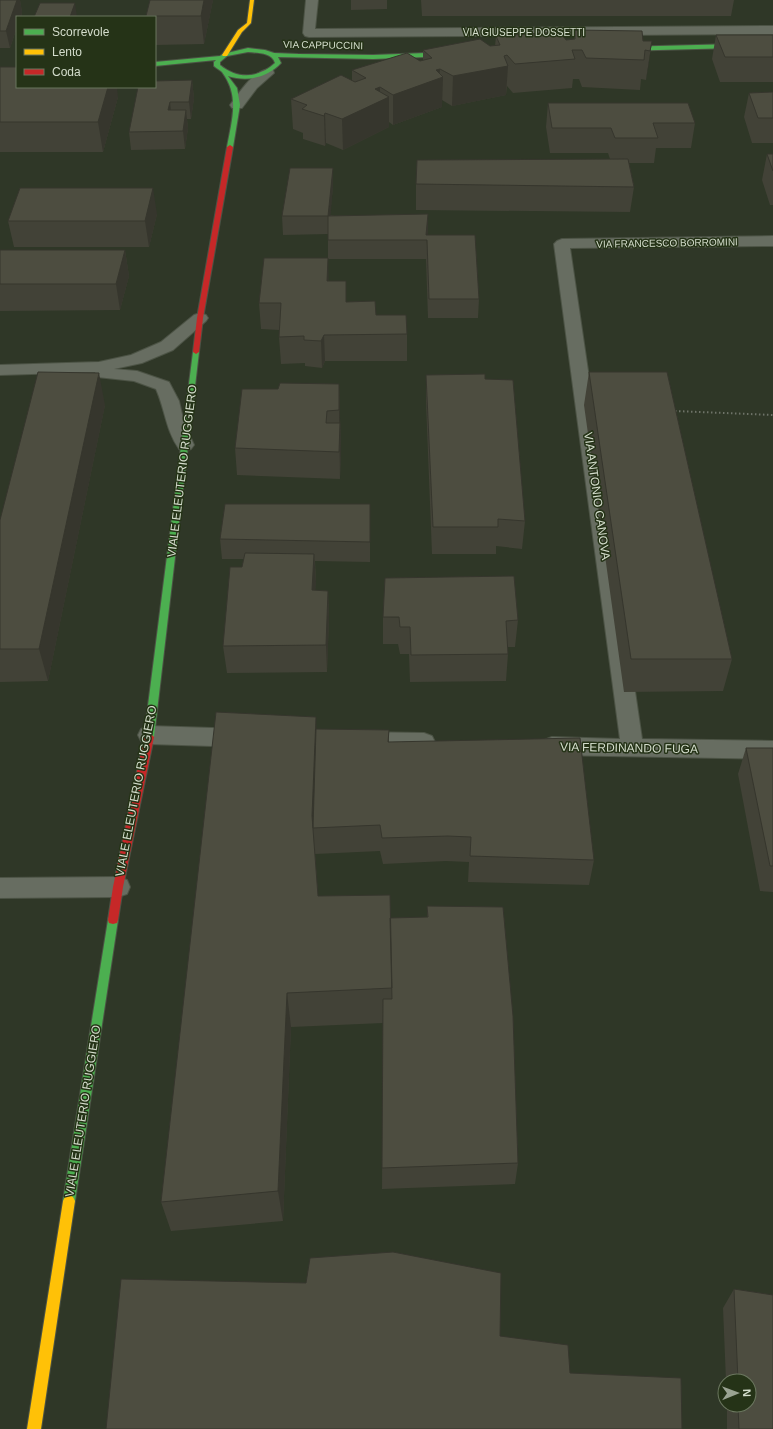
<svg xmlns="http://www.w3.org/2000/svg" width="773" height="1429" font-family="Helvetica,sans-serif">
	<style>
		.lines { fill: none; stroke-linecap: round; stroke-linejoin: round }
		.street-casing { stroke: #4c5345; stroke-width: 2 }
		.fast-casing { stroke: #4c5345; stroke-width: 2 }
		.slow-casing { stroke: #4c5345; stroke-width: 2 }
		.jam-casing { stroke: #4c5345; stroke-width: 2 }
		.path { stroke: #6e7368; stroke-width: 2; stroke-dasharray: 1.5 2.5; stroke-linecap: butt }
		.street { fill: #676d61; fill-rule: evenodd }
		.fast { fill: #4caf50; fill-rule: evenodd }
		.slow { fill: #ffc107; fill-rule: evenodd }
		.jam { fill: #c62828; fill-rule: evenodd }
		.wall { fill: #424237 }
		.shaded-wall { fill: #36362d }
		.building { fill: #4d4d40; stroke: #36362d }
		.labels { text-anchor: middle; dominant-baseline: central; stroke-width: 3; stroke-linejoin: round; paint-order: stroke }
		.far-street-label { font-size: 10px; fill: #d4ddcc; stroke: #253317 }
		.street-label { font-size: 12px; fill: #d4ddcc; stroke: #253317 }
	</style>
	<rect width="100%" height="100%" fill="#2f3727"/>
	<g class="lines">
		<g class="street-casing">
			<path id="street" d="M306 0H318L315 29 773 26V34L309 37 305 36 303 33Z
				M268 69 273 70 274 73 257 88 242 108H232L230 105C240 92 251 73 268 69Z
				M773 236V246L570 248 642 739 773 741V759L552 755 544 752 541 746 544 740 552 737 620 739 554 244 557 241 562 239Z
				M200 313 206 315 208 318 206 321 173 350 142 363 114 369 137 371 169 382 179 401 184 423 194 445 191 449 185 451 179 449C166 431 165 409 156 389L134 381 97 377 95 372 0 375V365L99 362 131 355 161 342 194 315Z
				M149 726 244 729 252 732 255 738 252 744 244 747 149 744 141 741 138 735 141 729Z
				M358 732 424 733 432 736 435 742 432 748 424 751 358 750 350 747 347 741 350 735Z
				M118 877 127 880 130 887 127 894 118 897 0 898V878Z"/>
		</g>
		<g class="fast-casing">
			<path id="fast" d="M773 43V47L620 51 617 49 620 47Z
				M248 48 265 50 274 53 298 54 373 55 452 52 455 54 452 56 373 59 278 57 281 63C267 78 247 82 228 76L237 88 240 105 233 147 230 149 227 147C232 119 240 96 222 72 220 70 216 68 214 66V62L216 60 155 66V62L220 56 223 54ZM248 52C257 53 272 52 275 63 259 78 238 80 220 65V62L227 56Z
				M196 350 199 352 154 737 152 739H146L144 737 193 352Z
				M113 916 117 917 118 920 75 1201 73 1205 69 1207 65 1205 63 1201 108 920 109 917Z"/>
		</g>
		<g class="slow-casing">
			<path id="slow" d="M250 0H254L251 23 242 32 227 56H223L222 55 238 30 247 23Z
				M69 1195 73 1197 75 1201 41 1429H27L63 1201 65 1197Z"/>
		</g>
		<g class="jam-casing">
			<path id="jam" d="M230 145 233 147 203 318 199 352 196 354 193 352 197 318 227 147Z
				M149 734 152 735 154 737 123 887 118 920 117 923 113 924 109 923 108 920 113 887 144 737 146 735Z"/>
		</g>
		<path class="path" d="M675 411 773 415"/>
		<use href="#street" class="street"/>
		<use href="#fast" class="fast"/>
		<use href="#slow" class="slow"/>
		<use href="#jam" class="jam"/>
	</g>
	<path class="wall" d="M0 0H20L22 12 21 17H17V27L10 48H0Z
		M150 0H213L204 44 155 45V17H146V16Z
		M351 0H387V9L351 10Z
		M421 0H734L731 16H422Z
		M575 30 643 41H652L646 80 641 79 640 90 582 87 579 79H573L572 88 513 93 507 86 506 95 452 106 442 100V107L393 125 389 122V127L343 150 326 143 325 146 303 139V133L293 129 291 99 352 81V70L420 61 423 60V50L495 46 496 36 566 40 574 39Z
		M716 35H773V82H720L712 59Z
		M0 67 118 97 103 152H0Z
		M192 80 194 98 191 119H187L188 128 185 149 131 150 129 132Z
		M773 92V143H752L744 117 749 93Z
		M548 103 695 123 691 148H656L654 163H629L634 187 630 212 416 210V184L610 159 608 153H550L546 127Z
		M767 154 773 171V205H770L762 180Z
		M333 187 330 215 428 235 479 299 478 318H428L426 259H328V234L283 235 282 216Z
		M157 214 149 247H14L8 221Z
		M0 250H125L129 276 120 310 0 311Z
		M328 281 346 302 376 315 407 334V361H325L322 368 305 366V363L281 364 279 337V330L261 329 259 303Z
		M589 372 732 659 723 691 624 692 584 405Z
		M426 375 485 379 525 521 522 549 496 546V554H432L426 402Z
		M339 384 341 450 340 479 237 475 235 448 278 389Z
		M105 405 48 681 0 682V520Z
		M370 524V562L315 561 316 581 315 590 328 591 329 618 327 672 227 673 223 646 244 559H222L220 539Z
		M383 617 518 620 515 647H508V654L506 681 410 682 409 654H400L398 644H383Z
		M316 717V729L389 730V742L594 860 589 885 468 882 469 862 446 861 383 864 380 851 315 854 318 896 390 918H427V906L518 1163 515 1184 382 1189 383 1023 291 1027 283 1221 171 1231 161 1202Z
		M746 748H773V892L760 891 738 774Z
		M734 1289 773 1429H727V1405H749V1381H726L723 1308Z"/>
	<path class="shaded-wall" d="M17 0H20L22 12 21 17H17V27L10 48 6 31Z
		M204 0H213L204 44 201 16Z
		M75 3 77 17H70Z
		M652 41 648 70 646 80Z
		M508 66 506 95 452 106 453 76Z
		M440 69 439 79 443 77 442 107 393 125V95L436 70Z
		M192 80 194 98 191 119 189 102Z
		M108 87H117L118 97 103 152 98 122Z
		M380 87V101L389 97V127L343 150 342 119 375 89Z
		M170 102 172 120 168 110Z
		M186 110 188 128 185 149 183 131Z
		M325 113 326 143 325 146 324 116Z
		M333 168V187L329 234 328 216Z
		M153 188 157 214 149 247 145 221Z
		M428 214V233L427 244 426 235Z
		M125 250 129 276 120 310 116 284Z
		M328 258 329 285 327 281Z
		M324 335 325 361 322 368 321 341Z
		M99 373 105 405 48 681 39 649Z
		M339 384 341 450 340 479 339 410Z
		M314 554 316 581 314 618 312 590Z
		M328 591 329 618 327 672 326 645Z
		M316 717 318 755 313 828 312 816Z
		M287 993 291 1027 283 1221 278 1191Z"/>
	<path class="building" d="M0 0H17L6 31H0Z
		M150 0H204L201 16H146Z
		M40 3H75L70 17H34Z
		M575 30 642 31 643 41H652L650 51 645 50 644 60 586 58 582 50H572L575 59 515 64 507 55 504 56 508 66 453 76 440 69 436 70 443 77 393 95 380 87 375 89 389 97 342 119 325 113 324 116 302 109 307 105 291 99 341 75 355 82 366 78 352 70 407 53 420 61 432 58 423 50 480 39 490 46 500 45 496 36 560 32 566 40 575 39Z
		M716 35H773V57H725Z
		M0 67H17V87H108L98 122H0Z
		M192 80 189 102H170L168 110H186L183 131 129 132 138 87H155V81Z
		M773 92V118H758L749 93Z
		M548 103H688L695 123H653L658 138H615L611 128H552Z
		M767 154H773V171Z
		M628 159 634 187 416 184 417 160Z
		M290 168H333L328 216 428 214 426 235H475L479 299H429L427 240H328V216H282Z
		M20 188H153L145 221H8Z
		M0 250H125L116 284H0Z
		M264 258H328L327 281H346V302L375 301 376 315H406L407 334 324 335 321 341 304 340V336L279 337 281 303H259Z
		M38 372 99 373 39 649H0V520Z
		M589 372H667L732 659H631Z
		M485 374V379L513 380 525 521 498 519V527H433L426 375Z
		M280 383 339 384V410L327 411 326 423H340L339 452 235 448 242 389H278Z
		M225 504H370V542L220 539Z
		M245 553 314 554 312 590 328 591 326 645 223 646 230 567H242Z
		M514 576 518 620 506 621 508 654 411 655 410 627H400L399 617H383L385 578Z
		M216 712 316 717 312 816 318 896 390 895 392 988 287 993 278 1191 161 1202Z
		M316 729 389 730 388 742 580 738 594 860 470 856 471 837 448 836 382 838 380 825 313 828Z
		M746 748H773V866H770Z
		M427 906 503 907 513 1016 518 1163 382 1168 383 999H392L390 918 428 917Z
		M393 1252 501 1273 500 1336 568 1345 570 1373 681 1378 682 1429H106L121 1279 306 1283 310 1258Z
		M734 1289 773 1295V1429H739L738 1405H749V1381H738Z"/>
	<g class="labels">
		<g class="far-street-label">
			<text x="524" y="32">VIA GIUSEPPE DOSSETTI</text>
			<text transform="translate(323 45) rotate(1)">VIA CAPPUCCINI</text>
			<text transform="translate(667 243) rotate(-1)">VIA FRANCESCO BORROMINI</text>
		</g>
		<g class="street-label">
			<text transform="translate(182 471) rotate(-83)">VIALE ELEUTERIO RUGGIERO</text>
			<text transform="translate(597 496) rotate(82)">VIA ANTONIO CANOVA</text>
			<text transform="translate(629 748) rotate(1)">VIA FERDINANDO FUGA</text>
			<text transform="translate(136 791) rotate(-79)">VIALE ELEUTERIO RUGGIERO</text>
			<text transform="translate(83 1111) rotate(-81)">VIALE ELEUTERIO RUGGIERO</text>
		</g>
	</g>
	<rect x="16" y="16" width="140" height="72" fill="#253317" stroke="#6b775f"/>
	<rect x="24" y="29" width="20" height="6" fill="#4caf50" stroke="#6b775f"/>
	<text x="52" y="36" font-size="12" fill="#d4ddcc">Scorrevole</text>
	<rect x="24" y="49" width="20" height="6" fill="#ffc107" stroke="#6b775f"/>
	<text x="52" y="56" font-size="12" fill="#d4ddcc">Lento</text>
	<rect x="24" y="69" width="20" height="6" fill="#c62828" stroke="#6b775f"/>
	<text x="52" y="76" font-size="12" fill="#d4ddcc">Coda</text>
	<g transform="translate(737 1393) rotate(89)"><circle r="19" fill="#253317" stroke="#6b775f"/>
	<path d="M0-3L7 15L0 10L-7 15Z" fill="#9aa392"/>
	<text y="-6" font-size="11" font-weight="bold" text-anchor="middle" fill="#d4ddcc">N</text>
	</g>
</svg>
